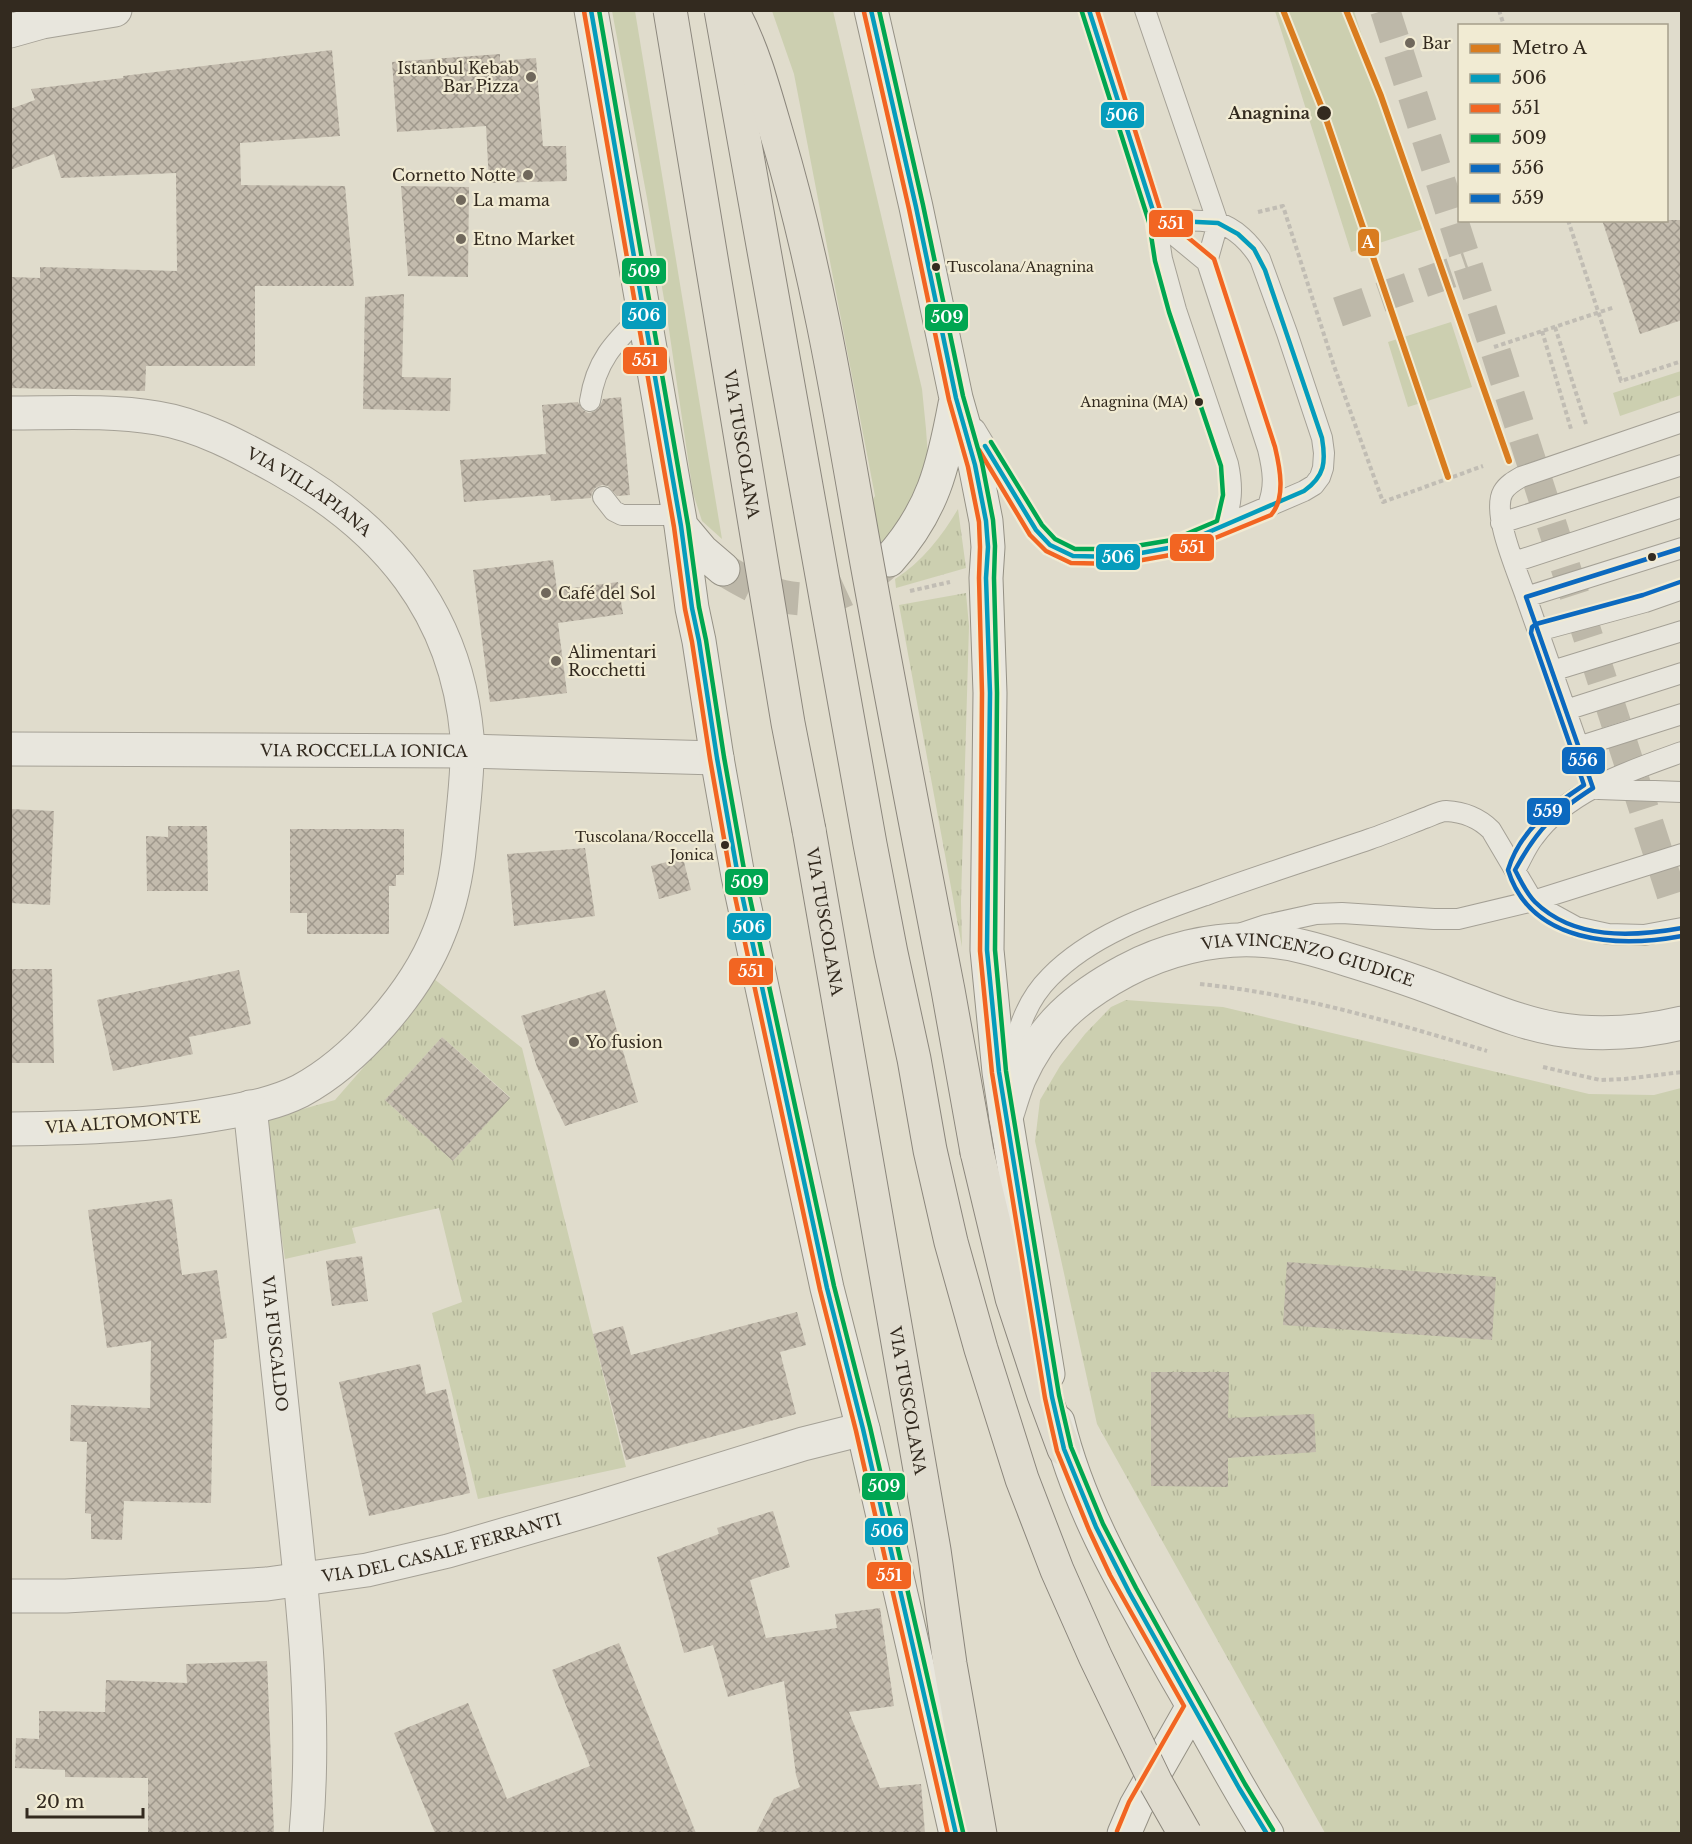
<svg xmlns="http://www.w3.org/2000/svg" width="1692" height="1844" font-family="'Libre Baskerville',serif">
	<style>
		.grass { fill: url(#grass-tufts); fill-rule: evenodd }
		.garden { fill: #cccfb0 }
		.building { fill: url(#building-cross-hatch) }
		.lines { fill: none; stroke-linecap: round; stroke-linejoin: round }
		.pedestrian-tunnel { stroke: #bdb8a9; stroke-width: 30; stroke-dasharray: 30 15; stroke-linecap: butt }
		.secondary-tunnel { stroke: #bdb8a9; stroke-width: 33; stroke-dasharray: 33 16; stroke-linecap: butt }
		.service-casing { stroke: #a5a196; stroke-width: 22 }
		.minor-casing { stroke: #a5a196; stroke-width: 35 }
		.tertiary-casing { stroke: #a5a196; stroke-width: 35 }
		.secondary-casing { stroke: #959185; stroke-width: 35 }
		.primary-casing { stroke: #8b867c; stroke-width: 35 }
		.path { stroke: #c1bdb4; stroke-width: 4; stroke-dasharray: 4.5 3; stroke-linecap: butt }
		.service { stroke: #e8e6dd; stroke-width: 20 }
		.minor { stroke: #e8e6dd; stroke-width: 33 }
		.tertiary { stroke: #e8e6dd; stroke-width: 33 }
		.secondary { stroke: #e8e6dd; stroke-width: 33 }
		.primary { stroke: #e0dccf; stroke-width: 33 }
		.primary-bridge-casing { stroke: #8b867c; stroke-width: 35; stroke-linecap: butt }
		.primary-bridge { stroke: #e0dccf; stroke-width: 33 }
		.bus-1-casing { stroke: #f1ebd3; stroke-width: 9 }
		.bus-2-casing { stroke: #f1ebd3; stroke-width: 9 }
		.bus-3-casing { stroke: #f1ebd3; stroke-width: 9 }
		.bus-4-casing { stroke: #f1ebd3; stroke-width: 9 }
		.bus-5-casing { stroke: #f1ebd3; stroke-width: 9 }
		.bus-1 { stroke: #059cbc; stroke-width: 4.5 }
		.bus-2 { stroke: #f26522; stroke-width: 4.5 }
		.bus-3 { stroke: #00a651; stroke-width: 4.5 }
		.bus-4 { stroke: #0c69bf; stroke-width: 4.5 }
		.bus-5 { stroke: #0c69bf; stroke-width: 4.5 }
		.metro-1-casing { stroke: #f1ebd3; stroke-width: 10 }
		.metro-1 { stroke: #d97c1f; stroke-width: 6 }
		.poi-dot { fill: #70685c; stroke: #f1ebd3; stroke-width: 2 }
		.stop-dot { fill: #332a1f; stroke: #f1ebd3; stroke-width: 2 }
		.labels { text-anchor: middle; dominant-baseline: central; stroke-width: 4.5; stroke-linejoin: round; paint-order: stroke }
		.bus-label { font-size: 14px; fill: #332a1f; stroke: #f1ebd3; text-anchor: end }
		.poi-label { font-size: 16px; fill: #332a1f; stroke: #f1ebd3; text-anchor: start }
		.stop-label { font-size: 16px; font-weight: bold; fill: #332a1f; stroke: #f1ebd3; text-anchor: end }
		.street-label { font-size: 16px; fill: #332a1f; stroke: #f1ebd3 }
		.line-badge { stroke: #f1ebd3; stroke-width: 2 }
		.badge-label { font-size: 16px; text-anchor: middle; font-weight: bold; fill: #fff }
	</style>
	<defs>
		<pattern id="grass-tufts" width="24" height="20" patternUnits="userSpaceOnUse" patternTransform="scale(1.5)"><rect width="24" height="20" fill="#cccfb0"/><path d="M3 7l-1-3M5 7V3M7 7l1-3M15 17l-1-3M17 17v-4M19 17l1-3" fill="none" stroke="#b0b297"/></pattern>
		<pattern id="building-cross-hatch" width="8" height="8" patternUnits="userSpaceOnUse" patternTransform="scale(1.5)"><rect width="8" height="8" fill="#c3bbad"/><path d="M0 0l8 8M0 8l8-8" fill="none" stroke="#9f988c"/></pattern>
	</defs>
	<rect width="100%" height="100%" fill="#e0dccc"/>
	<path class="grass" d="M1681 371V395L1620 416 1613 393Z
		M958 509 966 568 896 588 895 579C922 562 942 536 958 509Z
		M966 593 969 626 961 901 962 947 899 605Z
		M429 975 522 1048 626 1467 478 1499 432 1313 462 1302 439 1208 352 1228 356 1243 285 1259 264 1120 335 1100 369 1061ZM442 1037 510 1097 453 1161 385 1100Z
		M1126 1000 1223 1007 1589 1094 1654 1095 1681 1088V1833H1325L1097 1424 1035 1141 1040 1100 1060 1066 1085 1034 1111 1007Z"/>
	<path class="garden" d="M612 11H635L722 539 702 521 693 493 668 323 647 198Z
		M772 11H833L922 389 926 429 928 458 916 492 898 527 877 546 869 506 875 496 794 74Z
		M1275 11H1354L1423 229 1351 252Z
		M1451 322 1472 387 1408 407 1388 342Z"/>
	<path class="building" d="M332 50 340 136 240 143 241 185 345 186 354 286H255V366H146L145 391 10 388V277L40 278V267L177 271 176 173 61 178 54 154 10 170V109L35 100 31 89 123 78V76Z
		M500 54V61L536 58 543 146H566L567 181 489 183 486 126 397 132 392 62Z
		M401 186 469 187 468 277 408 276Z
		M1602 220H1682V320L1640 334Z
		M404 294 402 377 451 378 450 411 363 409 365 297Z
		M621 397 630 495 617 496 608 486 602 485 595 488 592 493 591 498 551 501 550 495 464 502 460 460 546 454 542 405 578 402 583 410 588 413 593 412 599 408 603 399Z
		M553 560 557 590 618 582 623 614 558 623 567 693 490 702 473 570Z
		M10 809 54 811 50 905 10 903Z
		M168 826H207L208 891H147L146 836 168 837Z
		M290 829H404V875H396V886H389V934H307V913H290Z
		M585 848 595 916 514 926 507 854Z
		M683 858 691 890 659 899 651 866Z
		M10 969H52L54 1063H10Z
		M239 970 251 1024 189 1037 193 1054 113 1071 97 1000Z
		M605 990 638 1102 565 1126 537 1067 521 1016Z
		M442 1037 510 1098 453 1161 385 1100Z
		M172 1199 182 1275 217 1270 227 1338 214 1340 211 1503 124 1501 122 1540 91 1539V1514L85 1513 87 1442 70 1441 71 1405 150 1408 151 1341 107 1348 88 1210Z
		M362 1256 368 1301 332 1306 326 1261Z
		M1287 1262 1496 1277 1492 1340 1283 1325Z
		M797 1312 806 1345 780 1352 796 1414 626 1460 593 1334 623 1326 631 1355Z
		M420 1364 426 1394 446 1389 470 1493 369 1516 339 1382Z
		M1151 1372H1229L1228 1418 1314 1414 1316 1452 1228 1458V1487L1151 1486Z
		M773 1511 790 1567 750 1580 766 1638 837 1628 835 1614 880 1608 894 1706 849 1712 880 1788 921 1784 925 1833H756L774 1798 800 1787 796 1775 784 1681 728 1697 713 1645 684 1653 657 1557 719 1534 717 1528Z
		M619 1643 696 1833H435L394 1733 468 1703 507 1799 590 1766 552 1670Z
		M267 1661 274 1833H148V1778L65 1777V1770L15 1768 16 1738 39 1739V1711L105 1712 106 1680 187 1683 186 1664Z"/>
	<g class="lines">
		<path class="pedestrian-tunnel" d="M1385 10 1674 902
			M1338 312 1468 267"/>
		<path class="secondary-tunnel" d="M723 569C785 609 833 612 889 560"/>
		<g class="service-casing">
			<path id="service" d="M1089 10 1156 220 1162 259 1176 310 1228 464C1233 487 1232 505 1223 527
				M1145 10 1218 223 1207 262
				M1156 220 1207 262 1268 449C1273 470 1276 487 1267 508
				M590 401C596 360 615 342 643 314
				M975 429 1036 530 1050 545 1073 556 1119 557 1174 547 1304 491 1314 485 1320 477 1323 468 1324 453 1322 438 1287 333 1260 259C1251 244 1235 227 1217 223 1200 219 1174 221 1156 220
				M603 497 614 511 622 515H679
				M1501 523 1682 465
				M1514 562 1682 507
				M1526 597C1518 573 1491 513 1503 492 1507 485 1514 481 1521 477L1682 422
				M1538 631 1645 602 1682 589
				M1552 671 1682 631
				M1566 710 1682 673
				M1578 747 1682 714
				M1593 788 1526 597 1682 548
				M1599 789 1682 792
				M1515 870C1521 860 1526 847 1534 837 1567 791 1629 771 1682 752
				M1242 933 1266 925 1316 914 1342 913 1434 919H1458L1533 901 1682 854
				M1010 1076C1014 1039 1023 1004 1050 977 1091 935 1152 914 1206 895 1260 875 1315 858 1370 839 1388 833 1407 825 1425 818 1431 816 1440 811 1446 811 1465 812 1479 818 1491 830L1533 901 1545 910 1576 927 1608 934 1644 935 1682 928"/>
		</g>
		<g class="minor-casing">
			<g id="minor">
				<path d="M10 31 42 22 115 10"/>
				<path id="s1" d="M10 413C59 413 109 410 157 418 201 425 242 448 280 469 386 528 456 612 467 736 469 767 463 810 460 842 457 874 451 904 439 933 416 992 356 1061 300 1091 276 1103 250 1108 223 1113 153 1126 82 1128 10 1129"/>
				<path id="s2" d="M10 749 467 751 717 758"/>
				<path id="s3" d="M250 1107C263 1229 276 1351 289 1472 302 1592 317 1713 306 1834"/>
			</g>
		</g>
		<g class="tertiary-casing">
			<g id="tertiary">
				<path id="s4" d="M1006 1118C1010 1105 1014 1091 1019 1079 1042 1027 1076 997 1125 971 1164 950 1212 938 1256 940 1288 941 1318 950 1349 960 1385 971 1421 983 1456 997 1489 1009 1521 1023 1556 1029 1598 1036 1640 1033 1682 1023"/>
				<path id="s5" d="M10 1596H66L267 1584 367 1570 448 1551 586 1511 803 1444 863 1429"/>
			</g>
		</g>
		<g class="secondary-casing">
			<path id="secondary" d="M591 10 681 526 692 608 699 641 717 758 738 876 827 1288 863 1429 956 1834
				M871 10 916 207 956 398 975 465 986 521 988 547 986 578 990 693 987 950 999 1072 1006 1118 1048 1374
				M681 526 702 551 723 569
				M889 560C933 511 943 468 955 404
				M1058 1422C1080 1514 1132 1598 1178 1680 1208 1731 1235 1784 1267 1834
				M1124 1834 1136 1806 1193 1706"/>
		</g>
		<g class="primary-casing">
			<g id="primary">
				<path id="s6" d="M809 830 934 1550 950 1664 980 1834"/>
				<path d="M977 1152 1012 1298 1044 1395 1064 1449"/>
			</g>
		</g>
		<path class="path" d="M1499 10 1504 26
			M1258 212 1283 206 1334 366 1383 502 1483 466
			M1568 220 1621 381 1682 361
			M1555 327 1586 424
			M1542 331 1571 429
			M1494 347 1615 307
			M910 591 950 582
			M1200 984C1298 994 1393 1022 1487 1051
			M1543 1067 1600 1080 1625 1079 1682 1072"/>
		<use href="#service" class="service"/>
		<use href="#minor" class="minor"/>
		<use href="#tertiary" class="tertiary"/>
		<use href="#secondary" class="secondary"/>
		<use href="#primary" class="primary"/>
		<g class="primary-bridge-casing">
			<g id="primary-bridge">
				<path id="s7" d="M670 10 788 723 809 830"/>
				<path d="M721 10 870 844 891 953 914 1059 930 1150 951 1242 981 1349 1022 1479 1057 1570 1095 1656 1156 1783 1185 1834"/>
				<path d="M734 14C754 52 765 94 777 135 814 259 836 386 858 513 886 672 917 831 948 990 958 1044 967 1098 977 1152"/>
			</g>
		</g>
		<use href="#primary-bridge" class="primary-bridge"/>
		<g class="bus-1-casing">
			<path id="bus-1" d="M591 10 681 526 692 608 699 641 717 758 738 876 827 1288 863 1429 956 1834
				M871 10 916 207 956 398 975 465 986 521 988 547 986 578 990 693 987 950 999 1072 1052 1397 1064 1449 1096 1527 1129 1592 1239 1788 1267 1834
				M1089 10 1156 220
				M985 446 1036 530 1050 545 1073 556 1119 557 1174 547 1304 491C1325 476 1326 462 1322 438L1265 270 1254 249 1238 234 1218 223 1156 220"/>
		</g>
		<g class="bus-2-casing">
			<path id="bus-2" d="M584 11 674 527 685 609 692 642 710 759 731 878 820 1290 856 1431 948 1834
				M864 12 909 209 949 400 968 467 979 522 980 547 979 578 982 693 980 951 992 1073 1045 1398 1057 1451 1089 1530 1110 1575 1184 1706 1129 1802 1117 1831
				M979 450 1030 535 1046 551 1071 563 1120 564 1176 554 1271 515C1286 498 1280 468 1275 447L1214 259 1162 216 1097 10"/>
		</g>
		<g class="bus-3-casing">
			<path id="bus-3" d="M599 10 688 525 699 607 706 640 724 757 745 875 834 1286 870 1427 963 1832
				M879 10 923 205 963 396 982 463 993 520 995 546 994 578 997 693 995 950 1006 1071 1059 1395 1071 1447 1103 1524 1136 1588 1245 1784 1273 1830
				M991 442 1042 525 1055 539 1075 549H1118L1172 540 1217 521 1223 495 1221 466 1169 312 1155 261 1149 222 1082 12"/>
		</g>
		<g class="bus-4-casing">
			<path id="bus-4" d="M1682 548 1526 597 1593 788C1553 814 1538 828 1515 870 1521 881 1526 893 1535 902 1574 940 1632 937 1682 928"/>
		</g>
		<g class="bus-5-casing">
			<path id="bus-5" d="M1680 582 1643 595 1536 624 1532 627 1531 633 1584 785C1552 806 1519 832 1508 870 1531 944 1618 948 1682 936"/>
		</g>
		<use href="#bus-1" class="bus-1"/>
		<use href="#bus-2" class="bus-2"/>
		<use href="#bus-3" class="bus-3"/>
		<use href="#bus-4" class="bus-4"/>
		<use href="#bus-5" class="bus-5"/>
		<g class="metro-1-casing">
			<path id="metro-1" d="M1283 10 1324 113 1448 477
				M1346 10 1381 96 1509 461"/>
		</g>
		<use href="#metro-1" class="metro-1"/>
	</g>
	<g class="poi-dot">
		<circle cx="1410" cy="43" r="6"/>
		<circle cx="531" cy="77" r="6"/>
		<circle cx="528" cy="175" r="6"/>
		<circle cx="461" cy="200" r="6"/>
		<circle cx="461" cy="239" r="6"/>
		<circle cx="546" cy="593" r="6"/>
		<circle cx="556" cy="661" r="6"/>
		<circle cx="574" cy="1042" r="6"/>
	</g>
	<g class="stop-dot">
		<circle cx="1324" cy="113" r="8"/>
		<circle cx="936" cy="267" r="5"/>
		<circle cx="1199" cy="402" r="5"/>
		<circle cx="1652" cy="557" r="5"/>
		<circle cx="725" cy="845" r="5"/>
	</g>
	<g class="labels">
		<g class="bus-label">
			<text x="947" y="267" text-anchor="start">Tuscolana/Anagnina</text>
			<text x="1188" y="402">Anagnina (MA)</text>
			<text x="714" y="837">Tuscolana/Roccella<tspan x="714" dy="18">Jonica</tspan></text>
		</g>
		<g class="poi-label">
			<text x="1422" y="43">Bar</text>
			<text x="519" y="68" text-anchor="end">Istanbul Kebab<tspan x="519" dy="18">Bar Pizza</tspan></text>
			<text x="516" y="175" text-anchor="end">Cornetto Notte</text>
			<text x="473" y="200">La mama</text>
			<text x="473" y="239">Etno Market</text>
			<text x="558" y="593">Café del Sol</text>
			<text x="568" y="652">Alimentari<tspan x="568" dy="18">Rocchetti</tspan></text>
			<text x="586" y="1042">Yo fusion</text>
		</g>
		<g class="stop-label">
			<text x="1310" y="113">Anagnina</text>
		</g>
		<g class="street-label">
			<text stroke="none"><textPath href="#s7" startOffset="440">VIA TUSCOLANA</textPath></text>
			<text stroke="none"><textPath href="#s1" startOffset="318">VIA VILLAPIANA</textPath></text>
			<text stroke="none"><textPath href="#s2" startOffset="354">VIA ROCCELLA IONICA</textPath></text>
			<text stroke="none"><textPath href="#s6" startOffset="93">VIA TUSCOLANA</textPath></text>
			<text stroke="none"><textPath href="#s4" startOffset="386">VIA VINCENZO GIUDICE</textPath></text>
			<text transform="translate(123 1122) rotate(-4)">VIA ALTOMONTE</text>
			<text stroke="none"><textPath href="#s3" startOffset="238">VIA FUSCALDO</textPath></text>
			<text stroke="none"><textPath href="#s6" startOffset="579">VIA TUSCOLANA</textPath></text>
			<text stroke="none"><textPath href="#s5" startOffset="436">VIA DEL CASALE FERRANTI</textPath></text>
		</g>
	</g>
	<g class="line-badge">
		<rect x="1100" y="101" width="45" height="28" rx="6" fill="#059cbc"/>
		<rect x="1148" y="209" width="46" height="29" rx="6" fill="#f26522"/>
		<rect x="1357" y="228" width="23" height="29" rx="6" fill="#d97c1f"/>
		<rect x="621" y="257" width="46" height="28" rx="6" fill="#00a651"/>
		<rect x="621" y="301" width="46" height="29" rx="6" fill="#059cbc"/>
		<rect x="924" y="303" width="45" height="29" rx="6" fill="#00a651"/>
		<rect x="622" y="346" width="46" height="29" rx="6" fill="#f26522"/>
		<rect x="1169" y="533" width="46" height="29" rx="6" fill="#f26522"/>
		<rect x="1095" y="543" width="46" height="28" rx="6" fill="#059cbc"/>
		<rect x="1561" y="746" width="45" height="29" rx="6" fill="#0c69bf"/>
		<rect x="1526" y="797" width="45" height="29" rx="6" fill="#0c69bf"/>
		<rect x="724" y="868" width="45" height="28" rx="6" fill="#00a651"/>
		<rect x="726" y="912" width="46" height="29" rx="6" fill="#059cbc"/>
		<rect x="728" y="957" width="46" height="29" rx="6" fill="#f26522"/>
		<rect x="861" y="1472" width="45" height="29" rx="6" fill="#00a651"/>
		<rect x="864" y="1517" width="45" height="29" rx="6" fill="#059cbc"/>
		<rect x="866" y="1561" width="46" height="29" rx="6" fill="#f26522"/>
	</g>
	<g class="badge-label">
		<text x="1122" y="121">506</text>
		<text x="1171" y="229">551</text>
		<text x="1368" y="248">A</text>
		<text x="644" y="277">509</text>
		<text x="644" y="321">506</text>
		<text x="947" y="323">509</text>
		<text x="645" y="366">551</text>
		<text x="1192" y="553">551</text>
		<text x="1118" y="563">506</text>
		<text x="1583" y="766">556</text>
		<text x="1548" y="817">559</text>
		<text x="747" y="888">509</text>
		<text x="749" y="933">506</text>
		<text x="751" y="977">551</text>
		<text x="884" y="1492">509</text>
		<text x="887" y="1537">506</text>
		<text x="889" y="1581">551</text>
	</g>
	<rect width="1692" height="1844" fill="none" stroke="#332a1f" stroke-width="24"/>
	<rect x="1458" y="24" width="210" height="198" fill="#f1ebd3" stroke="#a59e8b" stroke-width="1.5"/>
	<rect x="1470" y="44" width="30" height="9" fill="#d97c1f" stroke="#a59e8b" stroke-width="1.5"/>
	<text x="1512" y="54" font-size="18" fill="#332a1f">Metro A</text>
	<rect x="1470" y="74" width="30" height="9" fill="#059cbc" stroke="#a59e8b" stroke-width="1.5"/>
	<text x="1512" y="84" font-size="18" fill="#332a1f">506</text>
	<rect x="1470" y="104" width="30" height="9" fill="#f26522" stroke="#a59e8b" stroke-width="1.5"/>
	<text x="1512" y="114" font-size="18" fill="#332a1f">551</text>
	<rect x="1470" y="134" width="30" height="9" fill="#00a651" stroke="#a59e8b" stroke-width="1.5"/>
	<text x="1512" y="144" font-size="18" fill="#332a1f">509</text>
	<rect x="1470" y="164" width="30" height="9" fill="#0c69bf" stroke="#a59e8b" stroke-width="1.5"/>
	<text x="1512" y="174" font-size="18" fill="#332a1f">556</text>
	<rect x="1470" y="194" width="30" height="9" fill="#0c69bf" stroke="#a59e8b" stroke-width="1.5"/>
	<text x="1512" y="204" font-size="18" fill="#332a1f">559</text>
	<path d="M27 1808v9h116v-9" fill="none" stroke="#332a1f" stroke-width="3"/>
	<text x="36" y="1808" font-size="18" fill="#332a1f" stroke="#f1ebd3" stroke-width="4.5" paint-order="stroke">20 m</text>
</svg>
